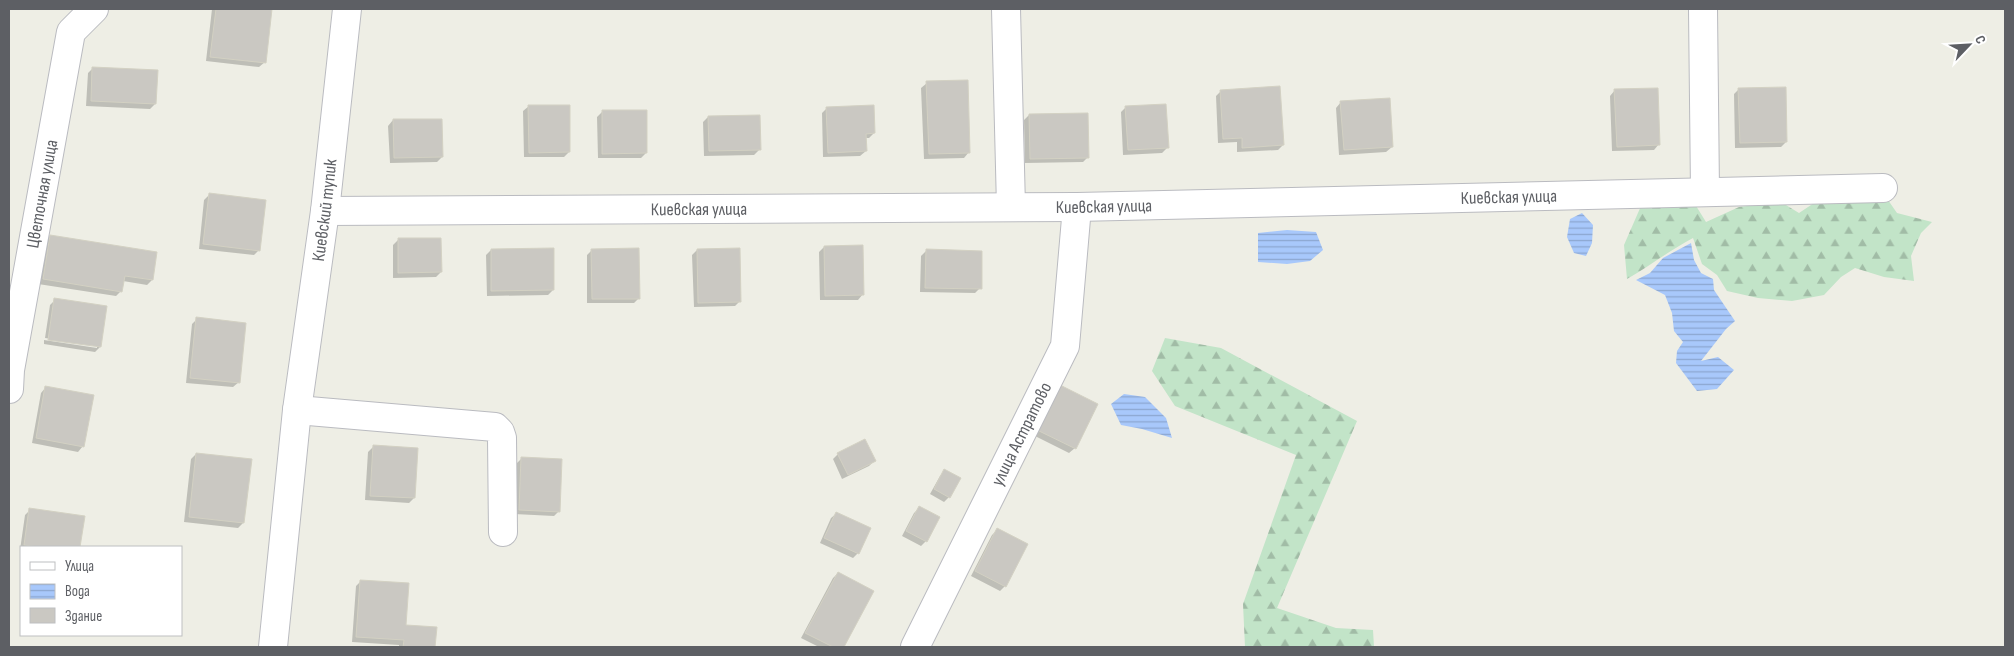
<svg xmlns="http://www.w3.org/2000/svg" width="2014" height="656" font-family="'Sofia Sans Condensed',sans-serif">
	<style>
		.forest { fill: url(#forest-firs) }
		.water { fill: url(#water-rules) }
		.shadow { fill: #0003 }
		.building { fill: #cac8c2; stroke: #d3d1c3 }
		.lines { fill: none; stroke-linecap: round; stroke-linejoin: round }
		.minor-casing { stroke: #babbc0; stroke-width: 30 }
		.minor { stroke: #fff; stroke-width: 28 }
		.labels { text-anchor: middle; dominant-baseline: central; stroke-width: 5; stroke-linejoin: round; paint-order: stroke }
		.street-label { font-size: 18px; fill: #5d5f64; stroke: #fff }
	</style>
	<defs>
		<pattern id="forest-firs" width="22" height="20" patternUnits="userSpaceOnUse" patternTransform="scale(1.25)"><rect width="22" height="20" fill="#c2e4c8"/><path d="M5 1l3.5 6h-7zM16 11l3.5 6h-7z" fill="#a1bca6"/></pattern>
		<pattern id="water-rules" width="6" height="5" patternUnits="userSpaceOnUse" patternTransform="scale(1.25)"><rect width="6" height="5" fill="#a8c8fb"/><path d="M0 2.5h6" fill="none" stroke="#8ca6cf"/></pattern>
	</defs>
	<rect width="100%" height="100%" fill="#eeeee5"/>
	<path class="forest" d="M1872 177 1897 213 1932 222 1921 233 1911 256 1914 281 1884 277 1855 268 1841 277 1824 295 1792 301 1758 298 1727 291 1717 275 1702 264 1693 238C1670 250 1650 266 1627 279L1624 245 1641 206 1693 201 1706 222 1739 207 1781 202 1799 213 1820 199Z
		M1165 338 1221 348 1357 421 1277 608 1336 628 1373 630 1374 647H1245L1243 604 1296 455 1175 406 1152 371Z"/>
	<path class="water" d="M1582 213 1593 225 1592 243 1586 256 1574 253 1567 237 1570 219Z
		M1287 230 1316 232 1323 250 1310 261 1287 264 1258 262V233Z
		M1691 243 1694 260 1701 273 1713 279 1714 290 1735 321 1726 329 1701 361 1718 357 1734 370 1717 389 1697 391 1676 363 1677 351 1683 342 1674 331 1672 313 1665 295 1636 280 1650 273 1663 258Z
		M1124 394 1145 397 1166 418 1172 438 1142 429 1121 425 1111 404Z"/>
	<path class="shadow" d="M212 9H271L265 62 259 67 206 61Z
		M93 68 155 104 150 109 86 106 88 73Z
		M927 83 969 152 964 158 924 159 921 88Z
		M1739 89 1786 142 1781 147 1735 148 1734 94Z
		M1615 90 1659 144 1654 150 1612 151 1610 96Z
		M1221 91 1283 145 1278 150 1237 152V142L1218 143 1216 96Z
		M1341 102 1392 147 1386 152 1339 155 1336 108Z
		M529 106 569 152 564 157H524L523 111Z
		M1126 107 1167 148 1162 153 1123 155 1121 112Z
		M827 108 874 133 869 138H865L866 151 860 156 823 157 822 113Z
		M602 112 646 153 641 158H598L597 117Z
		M1029 115 1088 157 1083 162 1025 163 1024 120Z
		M708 117 759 150 754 155 704 156 703 122Z
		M393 120 442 157 437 162 390 163 388 126Z
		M210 194 259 250 254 255 199 249 204 200Z
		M50 236 152 280 147 285 123 281 121 291 116 296 38 284 45 242Z
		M398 240 441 272 436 277 393 278V245Z
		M824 247 863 294 858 300H820L819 252Z
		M491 250 553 290 548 295 487 296 486 255Z
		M592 250 639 298 634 303H587V255Z
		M697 250 740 301 735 306 694 307 692 255Z
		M926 251 980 288 975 293 920 292 921 256Z
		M55 300 100 347 95 352 44 344V340L97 348V345L45 338 50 305Z
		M197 319 239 382 233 387 186 383 192 324Z
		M46 387 83 446 78 452 32 443 41 393Z
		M1055 392 1075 448 1069 453 1033 435Z
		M373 447 414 498 409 503 365 500 368 452Z
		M196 454 243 523 238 528 184 522 191 459Z
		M838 454 874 461 869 466 842 479 833 459Z
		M522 458 559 511 554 516 514 514 517 463Z
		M945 471 949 497 944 502 930 494 940 476Z
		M919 508 926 541 921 546 902 536 914 513Z
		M30 510 83 518 79 547H21L20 550 25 515Z
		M837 513 858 553 853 558 820 543 831 518Z
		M997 530 1005 586 1000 591 971 576 992 535Z
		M838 573 872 592 842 647H819L801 638 833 578Z
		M361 581 404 626 436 628 434 647H399V645L352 642 356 586Z"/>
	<path class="building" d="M216 9H272L266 63 210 57Z
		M92 67 158 70 156 104 91 101Z
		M968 80 970 153 929 154 926 81Z
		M1280 86 1284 145 1242 148V138L1223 139 1220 90Z
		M1786 87 1787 142 1740 143 1738 88Z
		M1658 88 1660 145 1617 147 1614 89Z
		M1390 98 1393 147 1344 150 1340 101Z
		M1166 104 1169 148 1128 150 1125 106Z
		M528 105H570V152L529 153Z
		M874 105 875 133 866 134 867 151 828 153 826 107Z
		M602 110H647V153L602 154Z
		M1088 113 1089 158 1030 159 1029 114Z
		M760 115 761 150 709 151 708 116Z
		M393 119H442L443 157 394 158Z
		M209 193 266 200 260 251 203 244Z
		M50 235 157 252 153 280 125 276 122 292 43 279Z
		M398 238H441L442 272 398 273Z
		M863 245 864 295 825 296 824 246Z
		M554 248V290L491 291V249Z
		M639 248 640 299H592L591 249Z
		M740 248 741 302 698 303 697 249Z
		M926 249 982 251V289L925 288Z
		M54 298 107 306 101 347 48 340Z
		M196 317 246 323 240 383 190 378Z
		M1060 385 1098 404 1076 449 1037 430Z
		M45 386 94 395 84 447 36 438Z
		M865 439 876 461 848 475 837 453Z
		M373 445 418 448 415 498 370 496Z
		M196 453 252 459 244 523 189 517Z
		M521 457 562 459 560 512 519 510Z
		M944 469 961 478 950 498 934 489Z
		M919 506 940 517 927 542 906 531Z
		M29 508 85 516 80 547H40L24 545Z
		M836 512 871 528 859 554 824 538Z
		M997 528 1028 544 1006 587 975 571Z
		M838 572 874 591 844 647H833L805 633Z
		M360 580 409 583 406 625 437 627 435 647H403L404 640 356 637Z"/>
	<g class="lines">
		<g class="minor-casing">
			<g id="minor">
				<path d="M1006 9 1011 207"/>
				<path d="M1703 9 1705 192"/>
				<path id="s1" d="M325 211 1077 207 1883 188"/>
				<path id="s2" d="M9 389 10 370 71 32 94 9"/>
				<path d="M297 410 495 427 500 432 502 438 503 532"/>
				<path id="s3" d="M273 647 297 410 325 211 347 9"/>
				<path id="s4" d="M915 647 1065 346 1077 207"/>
			</g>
		</g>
		<use href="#minor" class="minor"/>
	</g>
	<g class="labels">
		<g class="street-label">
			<text stroke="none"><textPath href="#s2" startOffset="198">Цветочная улица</textPath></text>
			<text stroke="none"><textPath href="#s1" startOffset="1184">Киевская улица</textPath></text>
			<text stroke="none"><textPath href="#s1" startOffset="779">Киевская улица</textPath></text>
			<text stroke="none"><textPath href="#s1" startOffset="374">Киевская улица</textPath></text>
			<text stroke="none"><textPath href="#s3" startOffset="440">Киевский тупик</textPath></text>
			<text stroke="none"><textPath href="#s4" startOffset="238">улица Астратово</textPath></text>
		</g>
	</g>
	<rect width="2014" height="656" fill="none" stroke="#5d5f64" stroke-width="20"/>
	<rect x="20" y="546" width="162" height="90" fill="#ffffff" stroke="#bebfc1"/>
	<rect x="30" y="562" width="25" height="8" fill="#ffffff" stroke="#bebfc1"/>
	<text x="65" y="571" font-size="15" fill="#5d5f64">Улица</text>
	<rect x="30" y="584" width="25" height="15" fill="url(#water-rules)" stroke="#bebfc1"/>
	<text x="65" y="596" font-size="15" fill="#5d5f64">Вода</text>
	<rect x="30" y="608" width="25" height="15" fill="#cac8c2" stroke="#bebfc1"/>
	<text x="65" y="621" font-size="15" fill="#5d5f64">Здание</text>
	<g transform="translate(1969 45) rotate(65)" stroke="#ffffff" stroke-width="4" paint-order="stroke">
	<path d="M0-4L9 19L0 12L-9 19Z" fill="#5d5f64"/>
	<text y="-8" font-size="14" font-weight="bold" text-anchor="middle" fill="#5d5f64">С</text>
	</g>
</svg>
